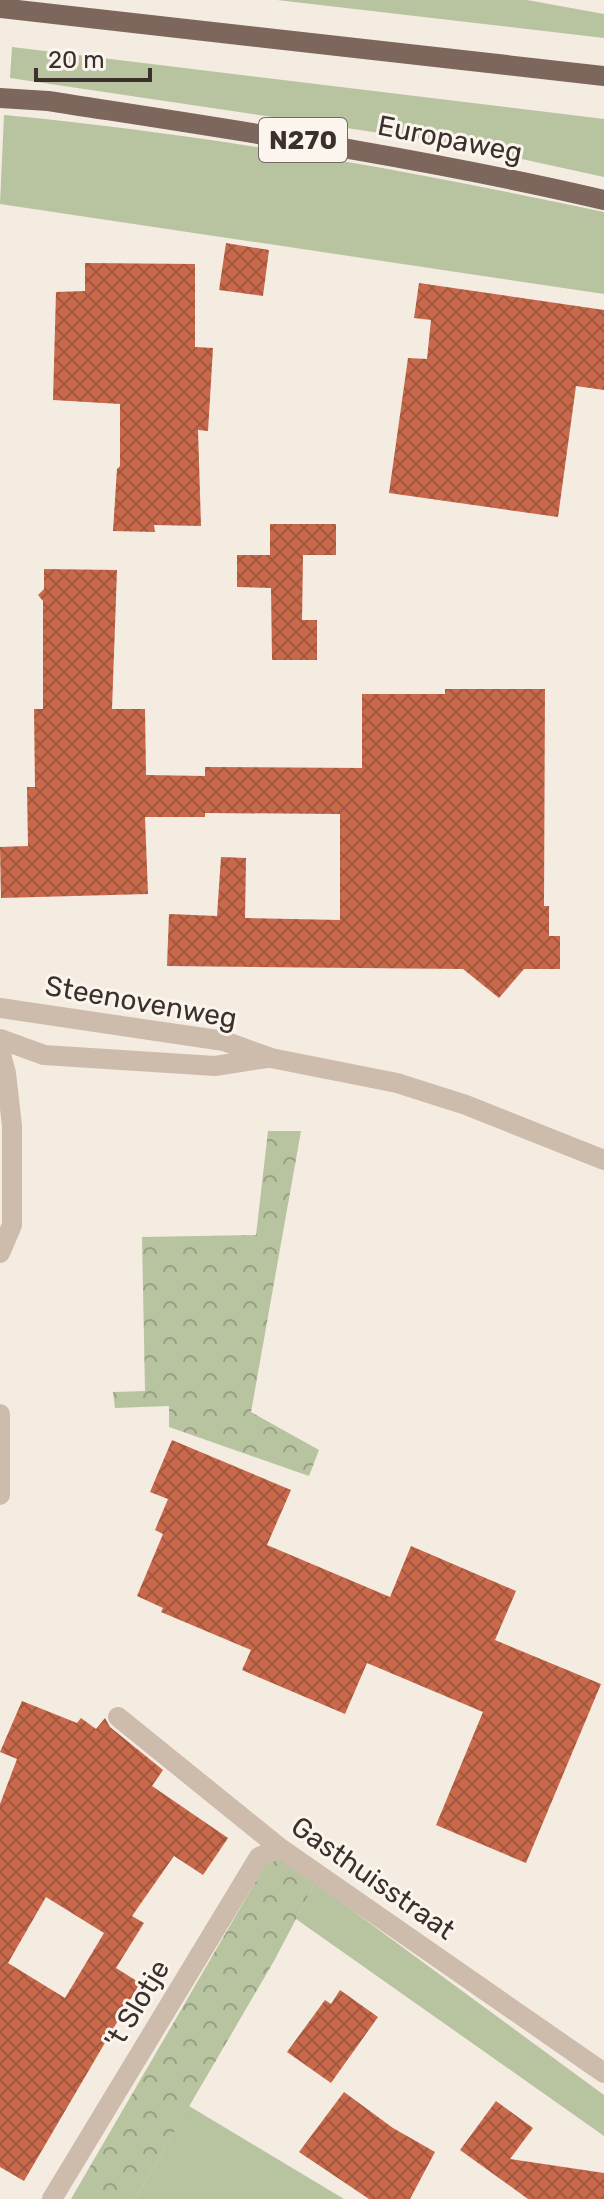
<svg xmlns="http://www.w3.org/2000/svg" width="604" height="2199" font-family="Rubik,sans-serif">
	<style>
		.green { fill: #b8c4a0 }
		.forest { fill: url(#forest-crowns) }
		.building { fill: url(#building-cross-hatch); fill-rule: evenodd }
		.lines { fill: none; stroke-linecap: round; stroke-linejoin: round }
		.minor { stroke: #cdbbac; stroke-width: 20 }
		.tertiary { stroke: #cdbbac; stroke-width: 20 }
		.primary { stroke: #7d675c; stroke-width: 20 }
		.labels { text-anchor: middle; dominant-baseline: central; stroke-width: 6; stroke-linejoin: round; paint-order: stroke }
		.shield { fill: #fbf5ee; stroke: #756b66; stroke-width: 2 }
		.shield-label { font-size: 26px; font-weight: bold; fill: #3b302b }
		.street-label { font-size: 28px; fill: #3b302b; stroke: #fbf5ee }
	</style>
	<defs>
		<pattern id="forest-crowns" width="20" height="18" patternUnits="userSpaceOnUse" patternTransform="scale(2)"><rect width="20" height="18" fill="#b8c4a0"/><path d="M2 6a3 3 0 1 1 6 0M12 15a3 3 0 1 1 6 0" fill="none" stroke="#97a083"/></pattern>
		<pattern id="building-cross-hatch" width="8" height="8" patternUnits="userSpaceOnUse" patternTransform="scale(2)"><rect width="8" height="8" fill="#c8694b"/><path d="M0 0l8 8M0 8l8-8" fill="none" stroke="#a4573f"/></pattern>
	</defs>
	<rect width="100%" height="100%" fill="#f4ebe1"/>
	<path class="green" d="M277 0H527L604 14V38Z
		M12 47 604 119V177L454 144 10 78Z
		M4 115C206 134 406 170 604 212V294L0 204Z
		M315 1883 604 2095V2136L296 1919Z
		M189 2106 344 2199H135Z"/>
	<path class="forest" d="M268 1131H301L251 1412 319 1450 309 1476 169 1427V1406L115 1408 113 1392 145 1391 142 1237 256 1235Z
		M283 1858 315 1883 274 1961 135 2199H71L267 1862Z"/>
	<path class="building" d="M226 243 269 250 263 296 219 290Z
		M85 263 195 264V347L213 348 208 431 198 430 201 526 154 525 155 532 113 531 117 469 120 466V404L53 400 56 292 85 291Z
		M419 283 604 310V390L576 386 558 517 389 493 408 358 427 359 431 320 414 318Z
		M270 524H336V555H303L302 620H317V660H272L271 588 237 587V555H270Z
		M44 569 117 570 112 709H145L146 775 205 776V767L362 768V694H445V689H545L544 906H549V936H560V969H524L499 998 463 969 167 966 169 914 217 916 221 857 246 858 245 918 340 920V814L205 813V817H145L148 894 1 898 0 847 28 846 27 787H35L34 709H43V601L38 595 44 589Z
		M172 1440 291 1490 267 1545 390 1597 411 1546 516 1591 495 1640 601 1684 526 1863 436 1825 483 1712 367 1663 345 1714 242 1670 251 1650 161 1612 163 1608 137 1596 163 1534 155 1530 168 1499 150 1492Z
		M22 1701 77 1723 81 1718 96 1729 105 1718 110 1727 163 1770 152 1786 228 1838 203 1875 174 1856 132 1916 144 1923 116 1968 140 1983 24 2181 0 2167V1804L17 1759 0 1752ZM46 1897 104 1933 65 1998 8 1963Z
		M340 1990 378 2017 331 2083 287 2052 325 2000 331 2004Z
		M344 2092 393 2128 435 2152 410 2199H369L299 2152Z
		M496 2101 533 2128 510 2159 604 2173V2199H528L460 2150Z"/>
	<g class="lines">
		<path class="minor" d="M0 1008 224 1041 271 1058 397 1083 466 1105 604 1160
			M0 1039 44 1055 215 1066 267 1058
			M118 1717 280 1848 604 2073
			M52 2199 259 1857 280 1848"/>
		<path class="tertiary" d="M0 1051 6 1073 12 1126V1225L0 1253
			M0 1414V1495"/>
		<path class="primary" d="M0 8 604 76
			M0 98 48 101C234 130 420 157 604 200"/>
	</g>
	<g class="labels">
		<rect class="shield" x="259" y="118" width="88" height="44" rx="6"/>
		<g class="shield-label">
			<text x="303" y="140">N270</text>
		</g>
		<g class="street-label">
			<text transform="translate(450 139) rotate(11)">Europaweg</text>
			<text transform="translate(141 1002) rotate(10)">Steenovenweg</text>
			<text transform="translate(373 1878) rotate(35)">Gasthuisstraat</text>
			<text transform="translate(137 2004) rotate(-59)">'t Slotje</text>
		</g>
	</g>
	<path d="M36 68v12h114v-12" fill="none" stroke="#3b302b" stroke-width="4"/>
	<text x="48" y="68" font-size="24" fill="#3b302b" stroke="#fbf5ee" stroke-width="6" paint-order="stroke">20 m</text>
</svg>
